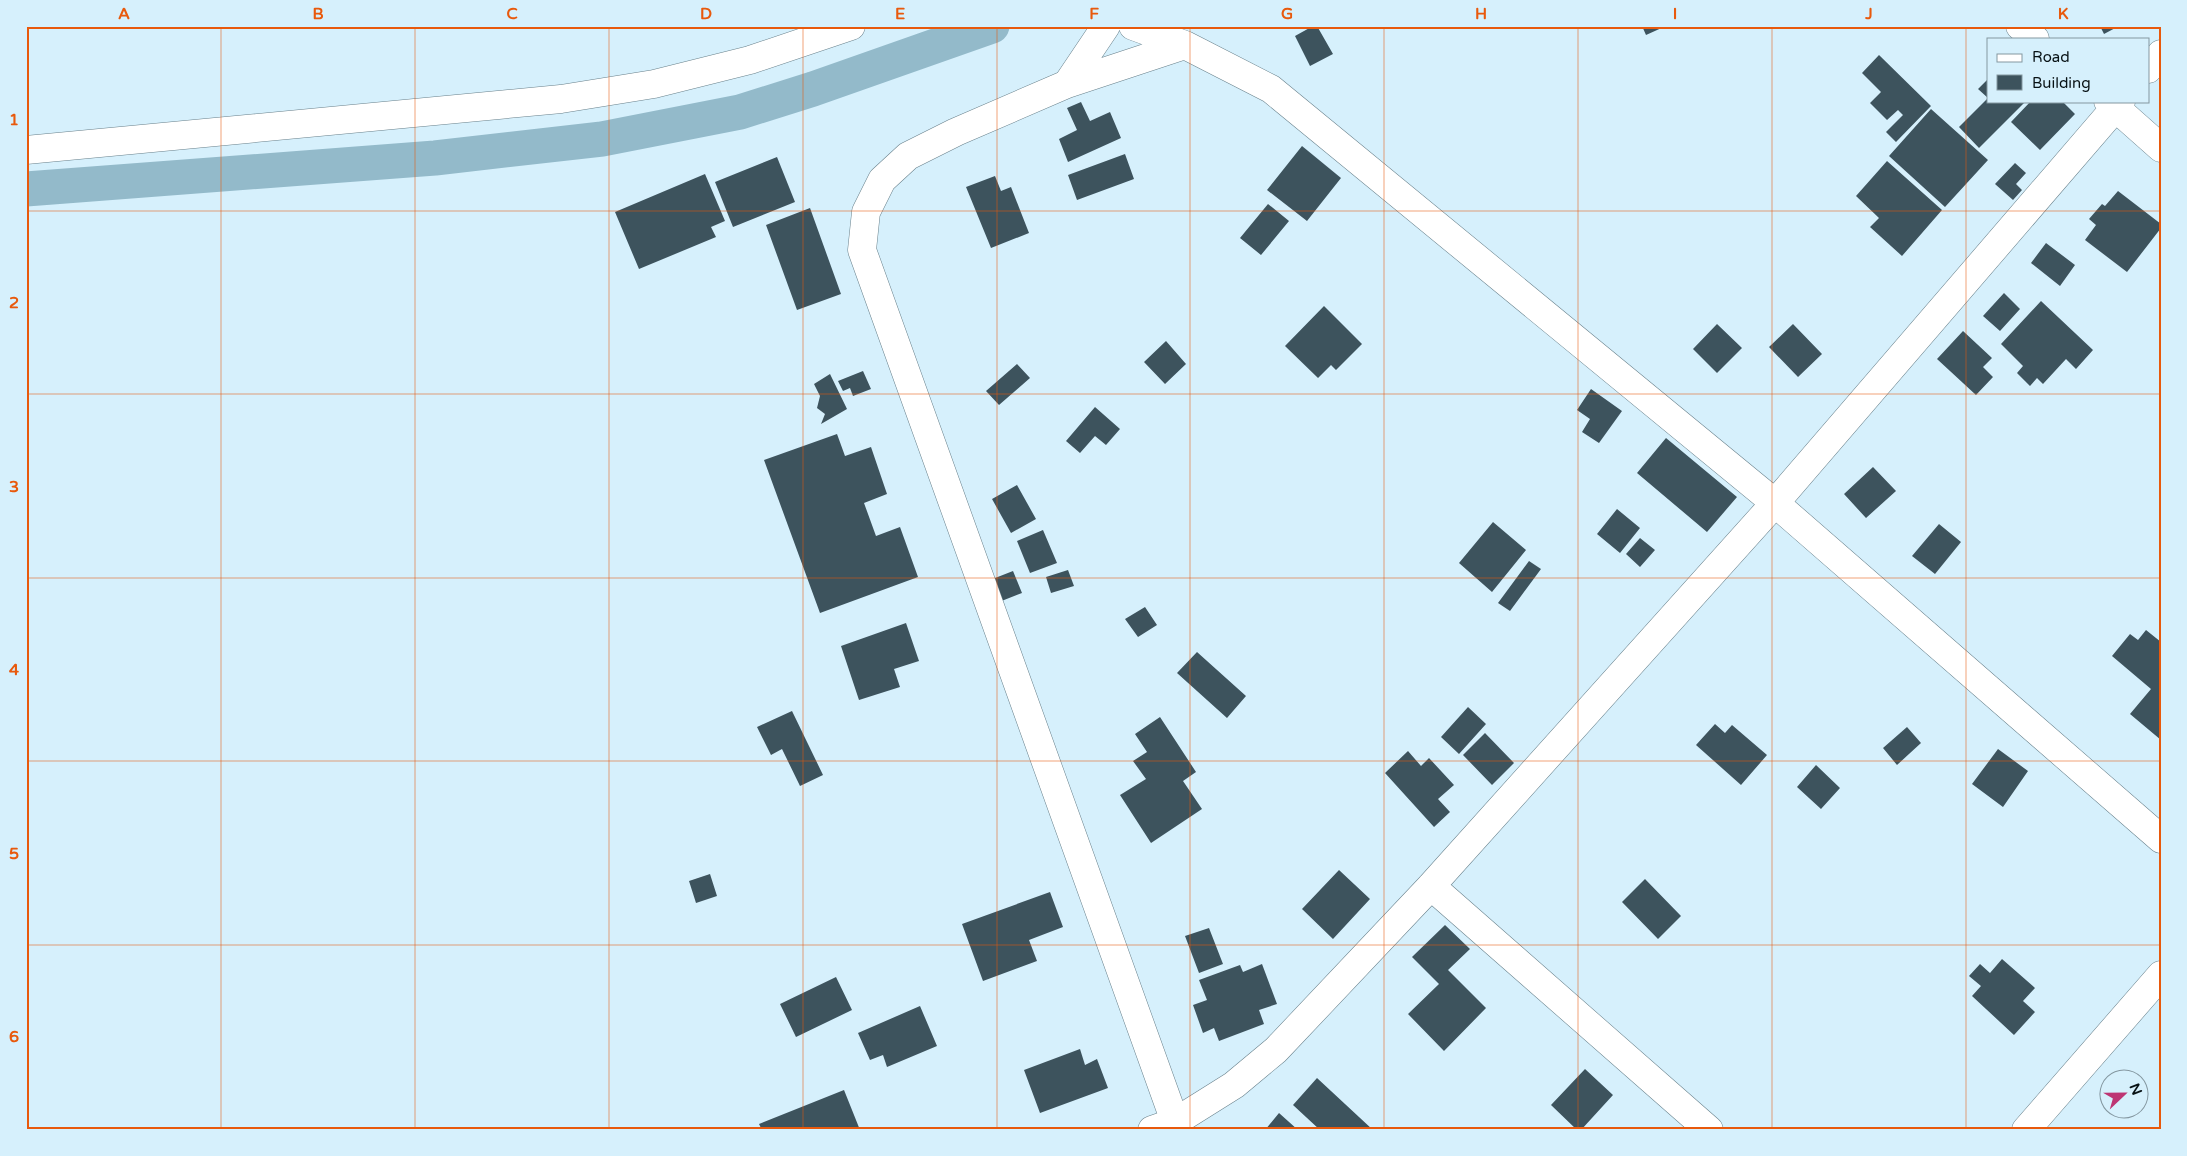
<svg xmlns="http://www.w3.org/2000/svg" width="2187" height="1156" font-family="'Varela Round',sans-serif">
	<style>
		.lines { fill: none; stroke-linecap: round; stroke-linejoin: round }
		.canal { stroke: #93baca; stroke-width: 35 }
		.building { fill: #3d535d }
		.street-casing { stroke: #68808b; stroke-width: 29 }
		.street { stroke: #fff; stroke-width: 28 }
		.grid { fill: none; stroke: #e8590c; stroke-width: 1; stroke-opacity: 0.55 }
		.neatline { fill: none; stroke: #e8590c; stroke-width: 2 }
		.grid-label { font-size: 16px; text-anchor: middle; font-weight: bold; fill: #e8590c }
	</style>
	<rect width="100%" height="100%" fill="#d6f0fc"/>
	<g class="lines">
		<path class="canal" d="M26 189 435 158 602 139 740 112 813 89 992 26"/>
	</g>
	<path class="building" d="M1313 26H1317L1333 54 1310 66 1295 36Z
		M1642 26H1666L1646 35Z
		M2100 26H2119L2104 34Z
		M1879 55 1931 106 1896 142 1886 132 1903 115 1898 110 1887 120 1870 103 1881 92 1862 73Z
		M1988 79V101H2022L2024 103 1979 148 1959 127 1988 98 1978 89Z
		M2031 101H2062L2075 114 2040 150 2011 122Z
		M1081 102 1090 121 1110 112 1121 138 1068 162 1059 139 1077 130 1067 108Z
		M1931 109 1988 160 1945 207 1889 156Z
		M1302 146 1341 178 1307 221 1267 190Z
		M1125 154 1134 179 1077 200 1068 175Z
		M777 157 795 202 733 227 715 182Z
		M1887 161 1942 210 1902 256 1870 227 1879 218 1856 196Z
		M2015 163 2026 173 2016 184 2022 190 2013 200 1995 184Z
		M705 174 725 221 711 227 716 237 639 269 615 212Z
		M995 176 1001 191 1011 187 1029 233 991 248 966 187Z
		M2118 191 2161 224V228L2127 272 2085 240 2096 225 2089 219 2102 204 2105 206Z
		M1268 204 1289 221 1261 255 1240 238Z
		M810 208 841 294 797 310 766 225Z
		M2046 243 2075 265 2060 286 2031 263Z
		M2004 293 2020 309 2000 331 1983 316Z
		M2041 301 2093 350 2076 369 2066 359 2043 384 2037 378 2030 386 2017 373 2023 366 2001 344Z
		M1324 306 1362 344 1336 370 1331 365 1318 378 1285 346Z
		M1717 324 1742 348 1717 373 1693 349Z
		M1793 324 1822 354 1798 377 1769 347Z
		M1963 331 1992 358 1983 367 1993 377 1976 395 1937 359Z
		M1166 341 1186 364 1165 384 1144 362Z
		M1017 364 1030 378 999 405 986 391Z
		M863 371 871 389 853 396 850 388 843 391 838 381Z
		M830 374 847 409 821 424 825 414 817 408 820 396 814 384Z
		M1591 389 1622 411 1599 443 1582 432 1590 419 1577 410Z
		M1095 407 1120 429 1106 445 1095 436 1080 453 1066 441Z
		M837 434 845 456 871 447 887 494 864 503 876 536 900 527 918 577 820 613 764 460Z
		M1666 438 1737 497 1707 532 1637 473Z
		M1873 467 1896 491 1866 518 1844 494Z
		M1017 485 1036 519 1011 533 992 499Z
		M1617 509 1640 528 1620 553 1597 534Z
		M1493 522 1526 550 1492 592 1459 563Z
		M1939 524 1961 542 1935 574 1912 556Z
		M1043 530 1057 563 1030 573 1017 541Z
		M1640 538 1655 550 1640 567 1626 554Z
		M1529 561 1541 569 1510 611 1498 603Z
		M1068 570 1074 586 1051 593 1046 577Z
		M1013 571 1022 593 999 602 990 580Z
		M1145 607 1157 625 1138 637 1125 619Z
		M906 623 919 661 894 669 900 687 859 700 841 646Z
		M2146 630 2161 642V740L2130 714 2151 689 2112 656 2130 634 2138 640Z
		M1197 652 1246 696 1227 718 1177 673Z
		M1468 707 1486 724 1459 754 1441 737Z
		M792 711 823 775 800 786 782 749 771 755 757 727Z
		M1160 717 1196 772 1183 781 1202 809 1151 843 1120 795 1146 779 1133 761 1147 752 1135 734Z
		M1715 724 1725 733 1732 725 1767 755 1741 785 1696 745Z
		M1907 727 1921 743 1897 765 1883 748Z
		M1485 733 1514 763 1492 785 1463 755Z
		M1998 749 2028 771 2003 807 1972 784Z
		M1408 751 1421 766 1429 758 1454 785 1438 799 1450 812 1434 827 1385 773Z
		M1816 765 1840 788 1821 809 1797 787Z
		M1339 870 1370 899 1333 939 1302 909Z
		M710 874 717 896 696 903 689 881Z
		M1645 879 1681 916 1658 939 1622 902Z
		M1050 892 1063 927 1029 940 1037 961 983 981 962 924Z
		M1445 925 1470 949 1448 970 1486 1008 1444 1051 1408 1014 1439 984 1412 957Z
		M1209 928 1223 964 1199 973 1185 936Z
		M2002 959 2035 988 2023 1001 2035 1012 2014 1035 1972 996 1981 986 1969 976 1980 964 1990 973Z
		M1262 964 1277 1004 1259 1010 1264 1024 1219 1041 1214 1028 1203 1033 1193 1005 1207 1000 1199 980 1240 965 1243 972Z
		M836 977 852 1010 796 1037 780 1004Z
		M920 1006 937 1046 887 1067 883 1055 870 1060 858 1033Z
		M1080 1049 1085 1065 1097 1059 1108 1088 1040 1113 1024 1070Z
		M1585 1069 1613 1095 1581 1130H1577L1551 1105Z
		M1317 1078 1373 1130H1320L1293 1105Z
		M844 1090 860 1130H762L759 1124Z
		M1279 1113 1298 1130H1265Z"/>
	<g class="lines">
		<g class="street-casing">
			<path id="street" d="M1106 26 1067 84 956 132 908 156 882 180 866 212 862 250 1178 1130
				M1133 26 1185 45 1271 89 1775 503 2161 839
				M2020 26 2035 39
				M2148 69 2161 54
				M1067 84 1185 45
				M2108 101 2161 148
				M26 150 561 99 654 84 750 60 851 26
				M1431 886 1709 1130
				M1152 1130 1175 1122 1234 1085 1276 1050 1431 886 1775 503 2121 101
				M2026 1130 2161 975"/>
		</g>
		<use href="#street" class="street"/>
	</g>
	<path class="grid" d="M221 26V1130M415 26V1130M609 26V1130M803 26V1130M997 26V1130M1190 26V1130M1384 26V1130M1578 26V1130M1772 26V1130M1966 26V1130M26 211H2161M26 394H2161M26 578H2161M26 761H2161M26 945H2161"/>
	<rect width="2187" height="1156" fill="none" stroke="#d6f0fc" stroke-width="55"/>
	<rect x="1987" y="38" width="162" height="65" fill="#d6f0fc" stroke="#8497a0"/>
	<rect x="1997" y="54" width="25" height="8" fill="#ffffff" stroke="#8497a0"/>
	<text x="2032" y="62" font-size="15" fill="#081215">Road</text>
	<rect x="1997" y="75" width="25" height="15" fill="#3d535d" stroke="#8497a0"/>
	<text x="2032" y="88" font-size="15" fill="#081215">Building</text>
	<g transform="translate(2124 1094) rotate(68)"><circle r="24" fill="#d6f0fc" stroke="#8497a0"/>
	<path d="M0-4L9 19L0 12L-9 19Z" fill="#bd3573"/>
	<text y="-8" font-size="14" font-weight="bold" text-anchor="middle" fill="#081215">N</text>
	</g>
	<rect x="28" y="28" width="2132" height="1100" class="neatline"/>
	<g class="grid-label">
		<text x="124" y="19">A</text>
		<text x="318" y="19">B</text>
		<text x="512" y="19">C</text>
		<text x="706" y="19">D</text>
		<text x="900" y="19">E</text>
		<text x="1094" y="19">F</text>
		<text x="1287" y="19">G</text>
		<text x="1481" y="19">H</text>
		<text x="1675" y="19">I</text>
		<text x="1869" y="19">J</text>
		<text x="2063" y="19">K</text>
		<text x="14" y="125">1</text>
		<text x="14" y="308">2</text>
		<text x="14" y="492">3</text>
		<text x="14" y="675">4</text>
		<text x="14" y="859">5</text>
		<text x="14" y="1042">6</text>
	</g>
</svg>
